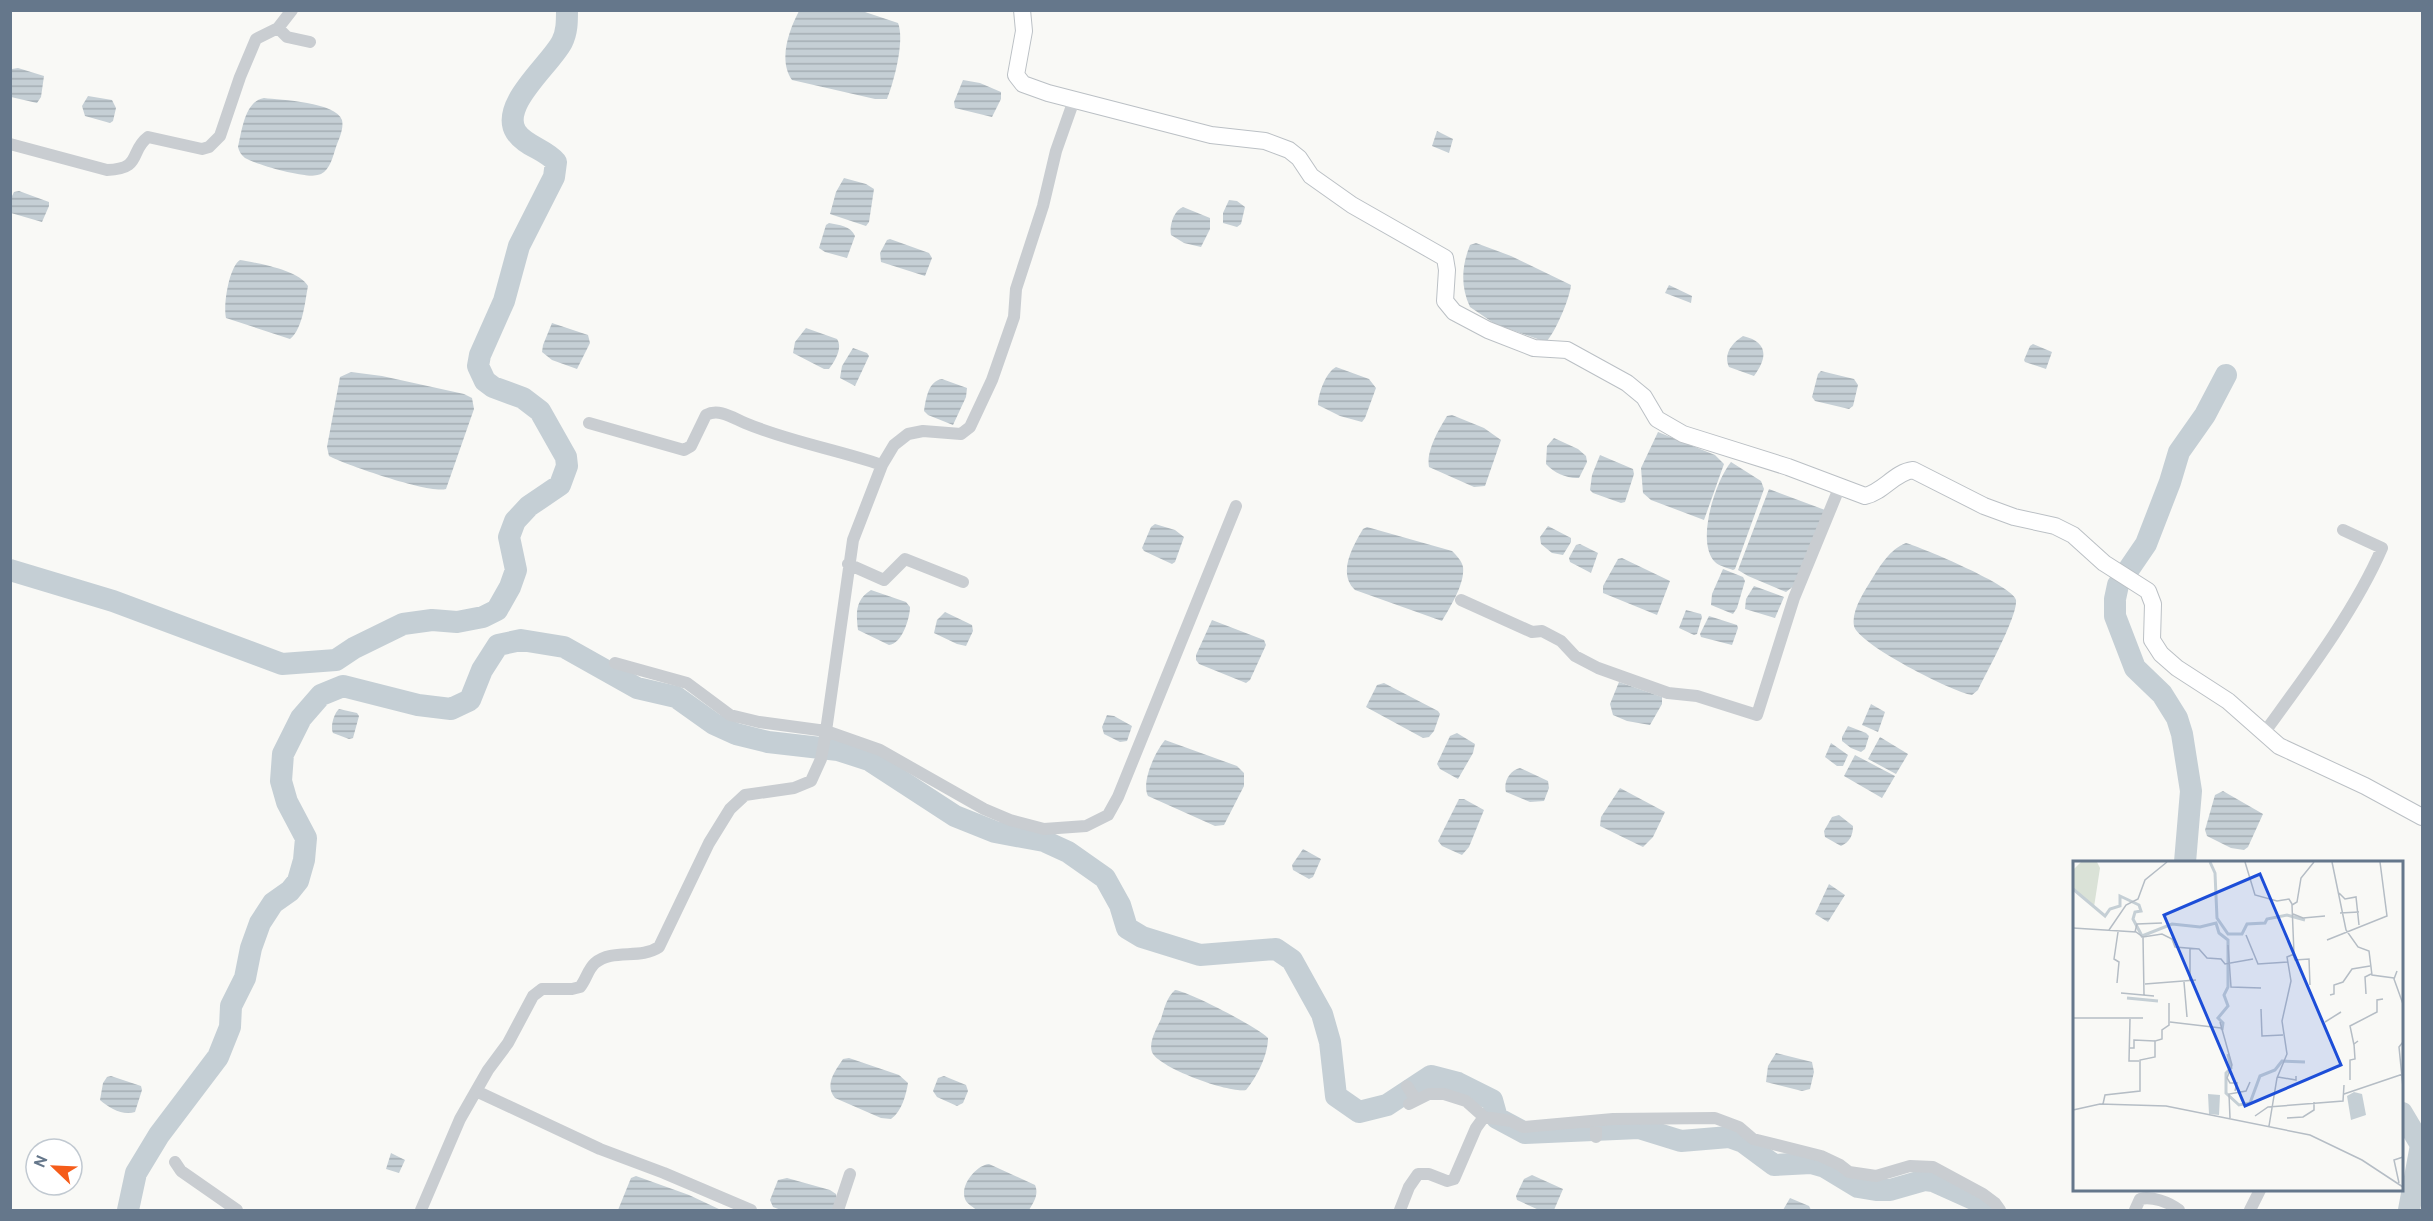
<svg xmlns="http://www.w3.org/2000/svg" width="2433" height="1221" font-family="Overpass,sans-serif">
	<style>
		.water { fill: url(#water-rules) }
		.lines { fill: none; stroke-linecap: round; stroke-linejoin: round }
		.river { stroke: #c5cfd5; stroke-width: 22 }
		.secondary-casing { stroke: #bbc0c5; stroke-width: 18 }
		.street { stroke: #c9cdd1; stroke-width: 12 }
		.secondary { stroke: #fff; stroke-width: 16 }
		.inset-river { fill: none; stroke: #c5cfd5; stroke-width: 3 }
		.inset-road { fill: none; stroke: #b5bdc5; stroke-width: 1.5 }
		.view { fill: #1d4ed8; fill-opacity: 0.15; stroke: #1d4ed8; stroke-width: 3 }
		.inset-edge { fill: none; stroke: #65778b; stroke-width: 3 }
	</style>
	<defs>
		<pattern id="water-rules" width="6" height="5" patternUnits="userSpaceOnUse" patternTransform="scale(1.5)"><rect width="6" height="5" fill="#c5cfd5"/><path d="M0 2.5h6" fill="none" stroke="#a4adb3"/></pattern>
	</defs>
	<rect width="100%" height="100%" fill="#f9f9f6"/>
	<path class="water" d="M799 11H862L898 23C905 40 894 82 887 99H875L792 80C778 60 789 30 799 11Z
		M18 68 44 76 41 97 37 103 11 97V71L12 69Z
		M963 80 980 83 1001 92V99L992 117 955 108 954 102Z
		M88 96 112 100 116 108 113 121 110 123 85 116 82 106Z
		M264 98C281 100 336 102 342 120 344 129 339 139 336 147 333 156 330 170 321 174 309 180 258 165 245 158 241 155 239 151 238 147 242 130 245 101 264 98Z
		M1437 131 1453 139 1449 153 1432 146Z
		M844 178 866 184 874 189 869 222 866 226 830 214 836 192Z
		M19 191 49 202V206L42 222 11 213V198L14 192Z
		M1229 200 1237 201 1245 207 1241 224 1237 227 1223 223V213Z
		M1183 207 1210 218V229L1201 247 1184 243 1171 235C1169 226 1174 210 1183 207Z
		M829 223C839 225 851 226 855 236L847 258 825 252 819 248 826 225Z
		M890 239 929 253 932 258 925 276 881 262 880 253 887 240Z
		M1476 243 1511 256 1571 285C1570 298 1555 333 1546 342L1495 324 1470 307C1460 286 1462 265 1470 245Z
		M240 260C257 263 299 270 308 286 305 301 303 329 290 339L226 318C223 305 229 267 240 260Z
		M1669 285 1692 296 1691 303 1665 293Z
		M552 323 588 335 590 343 577 369 552 360 542 352 543 345Z
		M806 328 837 339C843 348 835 361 829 369H824L793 353 795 342Z
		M1743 336C1768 342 1768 357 1754 376L1729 367C1723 354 1732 343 1743 336Z
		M2033 344 2052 352 2046 369 2025 362 2024 360 2030 346Z
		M853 348 867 353 869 356 855 386 840 378 842 366Z
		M1336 367 1369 379 1376 388 1365 418 1362 422 1340 416 1318 405C1318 394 1326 372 1336 367Z
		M1821 371 1854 379 1858 385 1853 406 1849 409 1815 401 1812 397 1818 374Z
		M351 372 382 376 464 394 472 398 474 409 446 489C430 494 346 465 329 456L327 447 340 377Z
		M942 379 967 388 966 397 953 425 928 415 924 411C926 399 928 381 942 379Z
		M1452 415 1484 428 1501 440 1485 486 1474 487 1429 467C1426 451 1439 429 1447 416Z
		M1658 432 1715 455 1724 464 1704 520 1651 500 1643 493 1641 468Z
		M1554 438 1578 449 1586 456 1587 462 1579 478C1568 479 1554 473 1546 464L1547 446Z
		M1600 455 1633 469 1634 474 1625 502 1621 503 1593 493 1590 490 1592 475Z
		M1731 462 1761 481 1764 489 1735 569 1733 570C1728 568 1719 566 1715 562 1695 542 1716 480 1731 462Z
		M1769 489 1825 510 1795 585 1786 592 1748 576 1738 570Z
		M1155 524 1175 530 1184 537 1175 562 1172 564 1144 551 1142 548 1151 527Z
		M1548 526 1571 538V542L1563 555 1552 553 1541 544 1540 537Z
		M1367 527 1452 551C1456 555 1462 561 1463 567 1465 584 1450 607 1442 621L1355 590C1337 573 1353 546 1363 529Z
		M1906 543C1923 548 2014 586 2016 600 2018 616 1986 673 1978 690L1972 695C1952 692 1858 644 1854 626 1851 611 1864 592 1872 579 1880 566 1890 549 1906 543Z
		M1580 544 1598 553 1591 573 1570 562 1569 558 1576 545Z
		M1622 558 1670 581 1657 615 1603 593V586L1618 559Z
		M1723 569 1743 577 1745 581 1737 608 1733 614 1711 605 1712 594Z
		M1754 586 1784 597 1775 618 1745 609 1746 599Z
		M871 590 906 602 910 607C910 618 902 644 889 645L858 630C856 613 855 600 871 590Z
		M1686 610 1701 614 1702 617 1697 634 1694 635 1679 628Z
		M945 612 972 625 973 631 966 646 957 644 934 633 937 620Z
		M1709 616 1737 625 1738 628 1732 645 1701 637 1700 634Z
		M1212 620 1264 640 1266 645 1250 680 1246 683 1199 664 1196 660V655Z
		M1619 682 1662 697V704L1650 725 1627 721 1613 715 1610 704Z
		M1384 683 1438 711 1440 714 1434 731 1429 737 1423 738 1366 707 1377 685Z
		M1871 704 1885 712 1878 732 1862 725Z
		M339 709 357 713 359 716 353 738 349 739 333 733C330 727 334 713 339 709Z
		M1107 715 1114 716 1132 726 1127 741 1120 742 1104 734 1102 727Z
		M1848 726 1866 733 1869 736 1865 749 1861 752 1851 748 1842 741V737Z
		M1457 733 1475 744 1473 753 1458 779 1440 769 1437 764 1450 736Z
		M1880 737 1908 754 1896 774 1868 759Z
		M1165 740 1237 766 1244 773V786L1224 825 1215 826 1148 796C1141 782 1155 752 1165 740Z
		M1831 743 1848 755 1843 766H1837L1825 757Z
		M1855 755 1895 776 1882 798 1844 776Z
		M1520 768 1548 781 1549 788 1544 801 1530 802 1506 792C1503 782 1510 770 1520 768Z
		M1620 788 1665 812 1653 837 1643 847 1600 826 1601 817Z
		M2223 791 2263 814 2248 847 2244 850 2231 848 2207 836 2205 830 2215 795Z
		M1459 799H1464L1484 810 1469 847 1462 855 1442 846 1438 841Z
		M1839 815 1853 826C1853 835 1850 842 1841 846L1825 837 1824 831 1832 817Z
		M1303 849 1321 859 1313 877 1309 879 1293 870 1292 865Z
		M1829 884 1845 895 1828 922 1815 914Z
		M1175 990C1190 992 1257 1027 1268 1038 1268 1055 1257 1077 1246 1090 1228 1093 1163 1069 1153 1054 1147 1044 1157 1028 1161 1019 1164 1009 1167 997 1175 990Z
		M1776 1053 1812 1062 1814 1072 1810 1089 1802 1091 1766 1082 1768 1066Z
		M849 1058 899 1075 908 1083C906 1095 902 1111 891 1119L881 1118 835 1098C824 1085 835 1071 843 1059Z
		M111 1076 141 1086 142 1090 135 1112C123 1116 109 1108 100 1100L103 1083 107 1077Z
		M944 1076 966 1085 968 1091 963 1103 957 1106 937 1097 933 1091 938 1078Z
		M391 1153 405 1160 399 1173 386 1169Z
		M989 1164 1035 1185C1039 1194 1034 1202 1029 1210H977C974 1208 968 1204 966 1201 958 1187 976 1165 989 1164Z
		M1532 1175 1563 1189 1554 1210H1539L1517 1200 1516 1196 1524 1179Z
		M636 1176 689 1195 721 1210H618L631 1178Z
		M787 1178 830 1190 836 1194 837 1201 833 1210H781L773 1207 770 1200 778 1180Z
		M1790 1198 1809 1206 1811 1210H1783Z"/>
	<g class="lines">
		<path class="river" d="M10 570 113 601 282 664 336 660 354 648 403 624 432 620 457 622 483 617 497 610 510 587 516 570 509 537 515 521 529 506 560 485 567 466 566 457 540 411 523 398 493 387 485 381 478 366 480 355 504 301 519 246 554 177 556 162C545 149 525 146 516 132 499 105 551 64 562 42 567 32 567 22 567 10
			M2185 862 2191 791 2182 734 2177 718 2162 694 2135 668 2115 616V599L2118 585 2146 544 2170 482 2179 452 2205 415 2226 375
			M2402 1113 2421 1145 2409 1210
			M128 1210 136 1173 159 1135 218 1057 230 1027 231 1006 245 978 251 948 260 923 273 903 290 891 298 881 304 860 306 838 287 802 281 781 283 754 301 718 321 695 343 686 418 705 451 709 470 700 482 670 498 645 521 640 564 647 637 688 676 697 714 724 736 734 768 742 838 750 869 760 955 816 995 832 1044 841 1068 852 1105 878 1120 905 1127 928 1142 937 1200 955 1276 949 1292 960 1322 1014 1330 1042 1336 1096 1359 1112 1387 1105 1431 1076 1458 1083 1492 1100 1497 1118 1525 1133 1639 1128 1681 1141 1729 1137 1743 1142 1774 1165 1811 1163 1825 1167 1858 1187 1876 1190H1890L1925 1180 1933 1181 1982 1203 1991 1210"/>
		<g class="secondary-casing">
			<path id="secondary" d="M1022 10 1024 31 1016 75 1023 84 1048 93 1211 135 1265 141 1289 150 1299 158 1311 176 1352 205 1445 258 1447 270 1445 301 1454 312 1488 330 1534 348 1567 350 1627 383 1644 397 1657 419 1683 434 1788 467 1865 496C1883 492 1895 472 1913 470L1984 506 2014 517 2055 526 2073 535 2104 563 2148 591 2153 604 2152 640 2161 654 2177 668 2228 701 2279 746 2365 786 2422 817"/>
		</g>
		<path class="street" d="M278 28 287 37 310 42
			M10 144 107 170C143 169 129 151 148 137L202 149 209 147 220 136 240 77 256 39 278 28 292 10
			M589 423 684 450 691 446 706 415C719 408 733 418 745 423 790 442 836 449 882 465
			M848 564 884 580 905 559 963 582
			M1461 600 1532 632 1542 631 1561 641 1575 656 1598 668 1668 693 1697 696 1757 715 1794 598 1840 486
			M615 663 687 683 730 715 759 722 826 731 880 750 984 809 1010 820 1044 829 1086 826 1108 815 1118 797 1236 506
			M2264 733C2304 678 2355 611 2382 548L2343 530
			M1407 1086 1416 1100
			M476 1091 600 1149 664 1173 751 1210
			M1409 1104 1429 1094H1444L1466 1101 1484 1117 1511 1121 1523 1127 1613 1119 1715 1118 1739 1127 1753 1139 1821 1156 1840 1165 1849 1172 1876 1176 1910 1166 1933 1167 1983 1194 1995 1203 2000 1210
			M1596 1121V1137
			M175 1162 181 1171 237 1210
			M421 1210 460 1119 488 1070 508 1043 533 996 542 989H572L580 987C586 980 588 969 595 963 613 948 640 960 659 947L709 843 730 809 745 795 794 788 811 781 821 759 826 731 853 540 882 465 894 445 908 434 923 431 961 434 970 427 992 380 1014 317 1016 289 1043 206 1056 151 1074 100
			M838 1210 850 1174
			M1400 1210 1409 1187 1418 1174H1429L1447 1181 1454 1179 1476 1128 1484 1117
			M2135 1210 2140 1199C2152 1196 2169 1202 2179 1210
			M2250 1210 2260 1190"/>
		<use href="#secondary" class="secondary"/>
	</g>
	<g transform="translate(2073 861)">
		<rect width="330" height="330" fill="#f9f9f6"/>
		<path d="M8 1H24L27 7 21 46 0 28V9Z" fill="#dae2d7"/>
		<path d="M281 231 289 233 293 254 278 259 274 235ZM135 233 147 234 146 254 136 253Z" fill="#c5cfd5"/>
		<path class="inset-river" d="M137 1 142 12 144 57 155 73H169L174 63 192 62 194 58 214 54 232 59M0 28 32 55 37 48 47 45V35L66 44 68 50 62 51 60 58 69 75 99 63 127 66 143 62 146 72 155 79V126L151 134 155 145 145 157 150 162 149 169M54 137 85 140M155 193 158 207 153 212V232L166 244 177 242 187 215 202 209 209 200 232 201"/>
		<path class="inset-road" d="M172 1 182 34 204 40 216 38 219 43M259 1 273 69 285 86 296 90 299 114 321 117M266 32 272 38 283 36 286 64M267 52 286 51M220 53 230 57 252 55M0 67 63 71 70 76 89 73 99 78 102 86 126 88 134 97 148 98 152 103 180 98M36 69 53 44 65 38 72 19 94 1M62 71 64 63 89 62M173 74 185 103 215 101M70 76 71 134M254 79 314 55 307 1M155 84 158 126 188 127M117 87V120M220 93 222 99 236 98 237 124M324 110 321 118 330 143M111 121 114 156M44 122 46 101 41 98 45 71M72 123 123 119M48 132 81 135M293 133 292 116 298 113M257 134 261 133V124L270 121 279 108 297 105M188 148 189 175 210 174M0 157H70M57 158 56 200H66M97 161 148 167M147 161 159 204 154 217 157 222H164L162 230M252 161 268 151M330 181 326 186 330 226M281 184 277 165 304 151V139L310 138M56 187H61V179L82 180M205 216 223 219V215M277 219V199L282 198 281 183 285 180M271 233 330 213M30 243 32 234 67 230V199L82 196V180L89 178V169L96 164V142M0 249 27 243 93 245 237 274 289 299 330 326M182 255 195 246 270 240 271 224M157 257 156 233 173 230 177 221M214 257 230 256 241 249V241M196 265 204 217 214 193 209 160 218 120 214 96 221 93 219 44 224 41 228 17 241 1M326 322 321 299 330 296"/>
		<path class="view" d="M187 13 268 204 172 245 91 54Z"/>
		<rect width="330" height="330" class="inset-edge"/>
	</g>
	<rect width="2433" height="1221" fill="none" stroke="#65778b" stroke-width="24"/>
	<g transform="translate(54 1167) rotate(293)"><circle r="28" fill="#ffffff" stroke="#c1c9d1" stroke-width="1.5"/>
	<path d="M0-4.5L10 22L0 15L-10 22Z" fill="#f55c1a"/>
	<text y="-9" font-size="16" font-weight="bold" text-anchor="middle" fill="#65778b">N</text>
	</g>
</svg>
